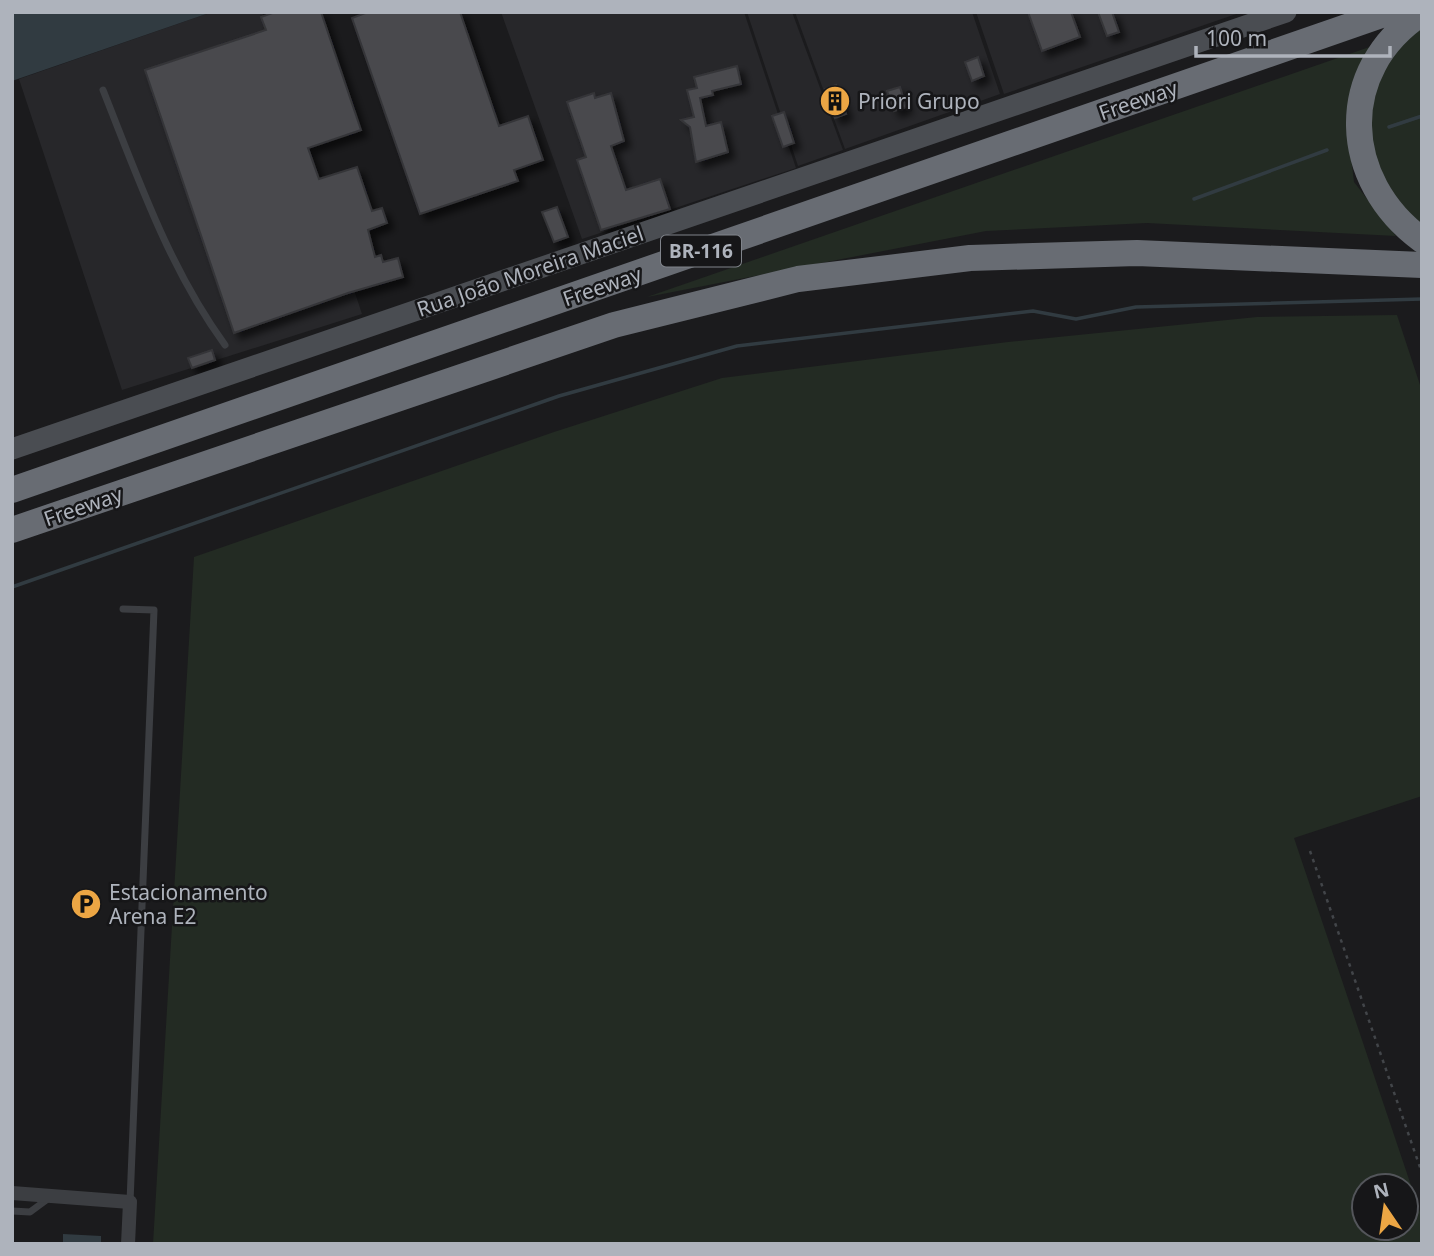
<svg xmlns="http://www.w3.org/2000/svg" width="1434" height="1256" font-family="'Noto Sans',sans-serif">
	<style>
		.built { fill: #27272a }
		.green { fill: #232b23; fill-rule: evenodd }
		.water { fill: #313b41 }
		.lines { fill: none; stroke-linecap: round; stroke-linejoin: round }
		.stream { stroke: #313b41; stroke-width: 3.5 }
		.building { fill: #48494d; stroke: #353539; stroke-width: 2; filter: url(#shadow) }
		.path { stroke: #424549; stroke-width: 2.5; stroke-dasharray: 3.5 5; stroke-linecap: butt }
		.lane { stroke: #3c3e42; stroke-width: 7 }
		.street { stroke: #3c3e42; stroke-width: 14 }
		.secondary { stroke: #4a4d52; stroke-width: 21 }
		.highway { stroke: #686c73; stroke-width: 26 }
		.labels { text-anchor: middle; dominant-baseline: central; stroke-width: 5; stroke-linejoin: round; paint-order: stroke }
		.shield { fill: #161618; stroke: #80848b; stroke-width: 2 }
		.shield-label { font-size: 19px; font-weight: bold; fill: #aeb3bc }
		.street-label { font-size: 21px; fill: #aeb3bc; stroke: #161618 }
		.poi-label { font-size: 21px; fill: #aeb3bc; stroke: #161618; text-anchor: start }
	</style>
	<defs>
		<filter id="shadow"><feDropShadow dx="6" dy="6" stdDeviation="3.5" flood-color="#0009"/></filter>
	</defs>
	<rect width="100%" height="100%" fill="#1b1b1d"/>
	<path class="built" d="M212 12H262L362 314 122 390 19 79Z
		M501 12H744L796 168 582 239Z
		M747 12H792L843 150 798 166Z
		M795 12H972L1000 94 845 149Z
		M976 12H1242L1004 94Z"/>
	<path class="green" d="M1422 22V223L1413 218 1375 175 1365 113 1382 60Z
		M1381 43 1365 60 1346 115 1354 182 1396 236 1147 223 986 231 647 297Z
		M1397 315 1422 391V796L1294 838 1422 1218V1244H153L194 557 554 432 722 378 1008 342 1257 317ZM1406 1186V1228H1364V1186Z"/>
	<path class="water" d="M12 12H212L12 81Z
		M63 1234 101 1236V1244H63Z"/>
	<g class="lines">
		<path class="stream" d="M1389 127 1422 116
			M1194 199 1327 150
			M12 587 559 396 737 346 1033 311 1076 319 1136 307 1422 299"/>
	</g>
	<path class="building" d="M275 12H321L361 130 308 148 319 179 357 167 372 211 382 208 387 223 368 230 375 257 381 255 383 262 398 258 403 277 348 293 234 333 145 70 266 30 261 17Z
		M368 12H460L499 126 528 116 543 160 514 170 518 181 420 214 352 18Z
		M1028 12H1071L1080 37 1042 51Z
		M1098 12H1112L1119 32 1107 36Z
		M978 57 984 76 972 81 965 62Z
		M737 66 741 84 712 91 713 95 700 98 706 126 721 122 728 152 696 162 690 127 681 120 694 117 687 90 697 88 694 77Z
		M836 85 846 114 835 118 825 89Z
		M900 87 906 107 894 111 887 91Z
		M594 93 595 98 611 93 624 141 611 146 626 190 660 179 670 209 601 230 577 160 586 157 567 102Z
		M784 112 794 143 783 147 772 116Z
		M557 207 568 237 554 242 542 212Z
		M212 350 215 360 192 368 188 358Z"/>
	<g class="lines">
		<path class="path" d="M1310 851 1422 1173"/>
		<path class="lane" d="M103 90C138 178 169 268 225 345
			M123 609 154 610 130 1202
			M12 1211 30 1212 49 1198"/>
		<path class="street" d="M12 1193 130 1202 128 1244"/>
		<path class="secondary" d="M12 449 1286 12"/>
		<path class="highway" d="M1422 13C1335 70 1341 181 1422 240
			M12 490 1390 12
			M12 530 614 325 798 279 970 258 1137 253 1422 265"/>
	</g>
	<defs>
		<g id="building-disc" transform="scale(1.575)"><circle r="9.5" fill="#eca644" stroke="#161618"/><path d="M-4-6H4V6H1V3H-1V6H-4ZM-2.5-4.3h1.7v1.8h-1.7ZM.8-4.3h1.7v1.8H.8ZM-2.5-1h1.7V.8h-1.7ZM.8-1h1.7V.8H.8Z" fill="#111"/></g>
		<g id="parking-disc" transform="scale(1.575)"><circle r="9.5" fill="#eca644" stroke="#161618"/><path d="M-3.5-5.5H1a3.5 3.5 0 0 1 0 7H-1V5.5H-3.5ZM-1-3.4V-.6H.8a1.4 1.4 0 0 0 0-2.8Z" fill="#111"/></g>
	</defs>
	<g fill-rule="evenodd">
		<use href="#building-disc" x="835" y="101"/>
		<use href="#parking-disc" x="86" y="904"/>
	</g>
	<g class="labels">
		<rect class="shield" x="661" y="235.5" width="80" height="31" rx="5"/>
		<g class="shield-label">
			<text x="701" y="251">BR-116</text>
		</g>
		<g class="street-label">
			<text transform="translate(1138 100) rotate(-19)">Freeway</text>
			<text transform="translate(530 271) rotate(-19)">Rua João Moreira Maciel</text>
			<text transform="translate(602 286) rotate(-19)">Freeway</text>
			<text transform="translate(83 506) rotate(-19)">Freeway</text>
		</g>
		<g class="poi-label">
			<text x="858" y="101">Priori Grupo</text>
			<text x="109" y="892">Estacionamento<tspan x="109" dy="24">Arena E2</tspan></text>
		</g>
	</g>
	<rect width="1434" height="1256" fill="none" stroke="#aeb3bc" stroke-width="28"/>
	<g transform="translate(1385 1207) rotate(347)"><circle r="33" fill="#161618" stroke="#53555a" stroke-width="2"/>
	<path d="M0-5L12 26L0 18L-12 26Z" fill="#eca644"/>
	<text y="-10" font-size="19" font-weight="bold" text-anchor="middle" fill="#aeb3bc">N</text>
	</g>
	<path d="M1196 46v10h194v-10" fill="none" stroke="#aeb3bc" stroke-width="3.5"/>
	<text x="1206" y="46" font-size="21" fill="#aeb3bc" stroke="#161618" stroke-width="5" paint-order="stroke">100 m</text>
</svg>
